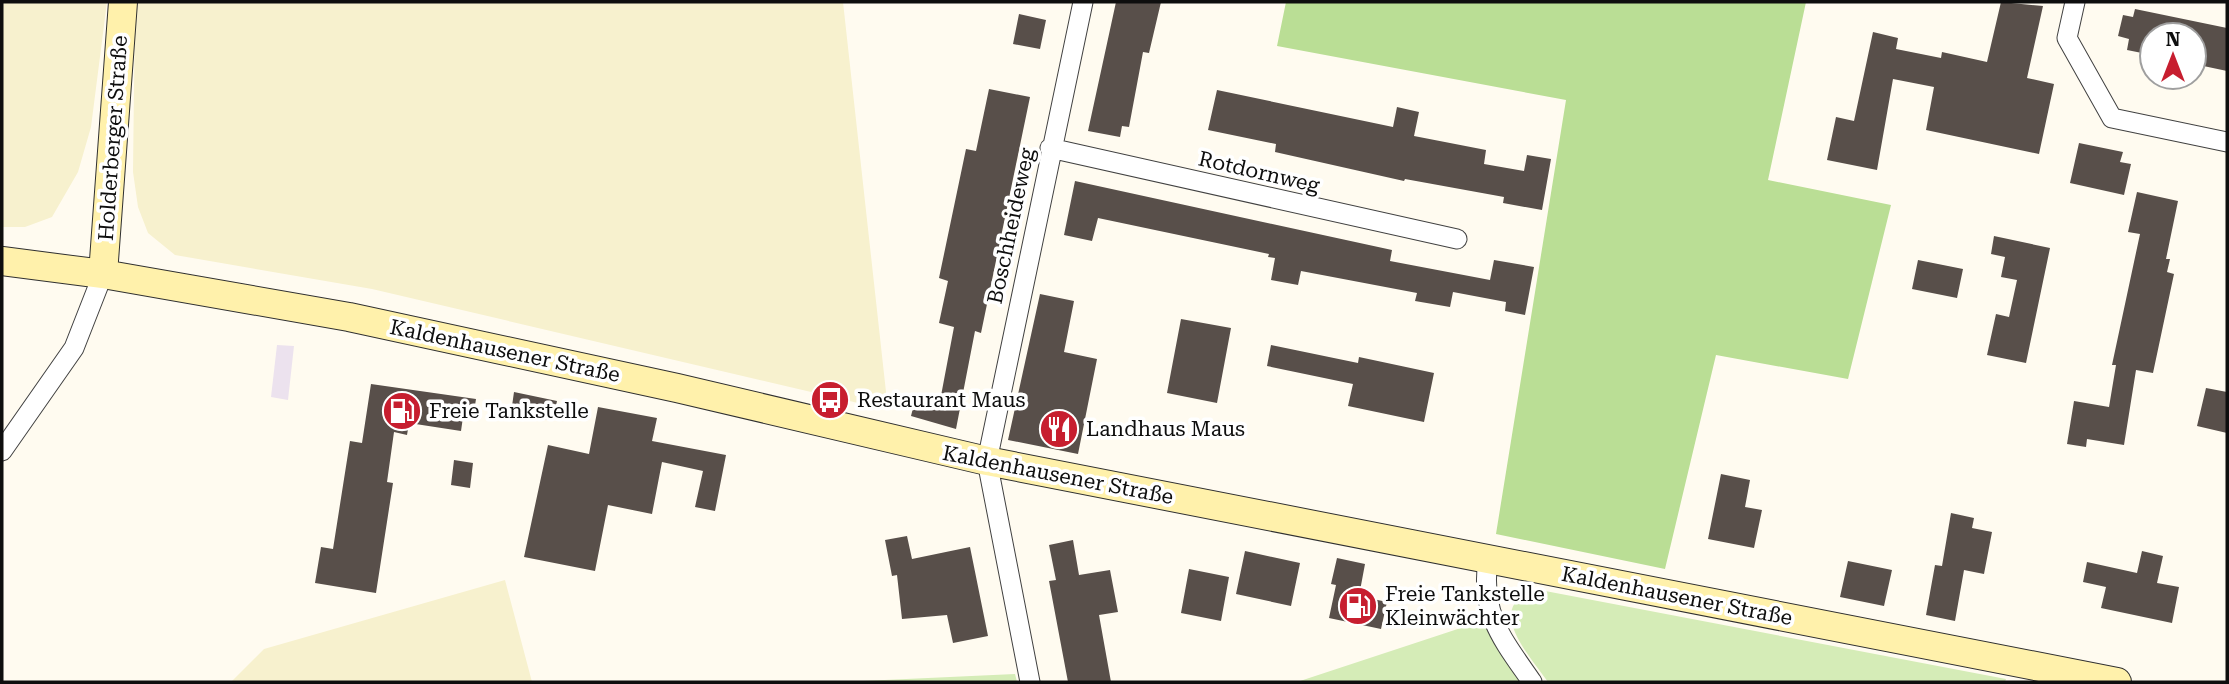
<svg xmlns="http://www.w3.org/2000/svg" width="2229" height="684" font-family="'Roboto Serif',serif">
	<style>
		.industrial { fill: #ece2ee }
		.farmland { fill: #f7f1ce }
		.green { fill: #d5ecb7 }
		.forest { fill: #bade95 }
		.building { fill: #584f4a }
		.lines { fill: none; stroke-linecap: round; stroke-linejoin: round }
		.street-casing { stroke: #414141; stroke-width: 21 }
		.secondary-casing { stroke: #303030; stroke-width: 30 }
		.street { stroke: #fff; stroke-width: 19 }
		.secondary { stroke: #fff1ab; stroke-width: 28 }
		.labels { text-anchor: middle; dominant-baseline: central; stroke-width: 7; stroke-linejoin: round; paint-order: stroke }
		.street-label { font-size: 21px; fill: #0e0e0e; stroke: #fff }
		.poi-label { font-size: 21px; fill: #0e0e0e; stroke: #fff; text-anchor: start }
	</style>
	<rect width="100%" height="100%" fill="#fffbf0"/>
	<path class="industrial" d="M277 345 294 346 288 400 271 397Z"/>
	<path class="farmland" d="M2 2H107L91 127 78 172 52 217 25 227H2Z
		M135 2H843L888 410 372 289 175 255 148 233 138 207 133 172Z
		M505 580 532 682H231L264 649Z"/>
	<path class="green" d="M1540 590 2006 679 2005 682H1548C1529 655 1480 603 1540 590Z
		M1482 621 1525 682H1297Z
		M1015 674 1017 682H841Z"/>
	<path class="forest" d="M1286 2H1806L1768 180 1891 205 1848 379 1716 355 1665 569 1496 534 1566 100 1277 46Z"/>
	<path class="building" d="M1116 2H1161L1149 53 1143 52 1129 127 1122 126 1120 137 1088 131Z
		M2001 2 2043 6 2027 78 2054 84 2039 154 1926 130 1934 87 1893 79 1877 170 1827 160 1836 117 1854 121 1873 32 1898 38 1896 49 1941 58 1942 52 1987 62Z
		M2135 9 2227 28V71L2194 64V35H2152V55L2127 50 2129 39 2118 36 2123 15 2133 17Z
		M1019 14 1046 20 1040 49 1013 44Z
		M989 89 1030 97 981 333 975 331 956 429 911 416 916 396 940 401 954 327 939 323 948 281 939 278 966 149 976 151Z
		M1217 90 1393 127 1397 107 1419 112 1414 136 1486 150 1484 164 1524 171 1527 155 1551 159 1542 210 1503 203 1504 197 1405 179 1404 181 1275 152 1276 144 1208 130Z
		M2079 143 2123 152 2120 162 2131 164 2124 195 2070 183Z
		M1075 181 1392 250 1390 261 1490 280 1494 260 1534 267 1525 315 1505 311 1506 302 1453 292 1450 307 1415 301 1417 293 1301 271 1298 285 1271 280 1275 258 1268 257 1269 254 1098 218 1092 241 1064 235Z
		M2137 192 2178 201 2166 259H2170L2167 272 2174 274 2153 373 2136 370 2124 445 2087 439 2086 447 2067 444 2074 401 2109 407 2116 365H2112L2140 234 2128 232Z
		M1994 236 2050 248 2026 363 1987 355 1996 314 2009 317 2017 280 2001 277 2005 257 1991 254Z
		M1918 260 1963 269 1957 298 1912 289Z
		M1040 294 1074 301 1064 352 1097 359 1078 454 1008 440Z
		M1181 319 1231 328 1217 403 1167 393Z
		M1271 345 1358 363 1359 357 1434 373 1424 422 1348 406 1353 384 1267 366Z
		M371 384 476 399 473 418 463 417 461 431 409 423 407 435 394 432 387 482 393 483 376 593 315 583 321 547 333 549 350 441 362 443Z
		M2206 388 2227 392V433L2197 426Z
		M514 392 557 401 553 421 511 413Z
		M598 407 657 418 652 441 726 455 715 511 695 507 703 471 662 462 652 514 608 505 595 571 524 557 548 445 589 454Z
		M454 460 473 463 470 488 451 485Z
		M1721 474 1750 480 1745 507 1762 510 1754 548 1708 539Z
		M1951 513 1974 518 1972 528 1992 532 1984 574 1964 570 1955 621 1926 615 1935 565 1942 566Z
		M907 536 912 559 970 547 988 636 953 643 947 615 902 619 897 575 892 576 885 540Z
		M1073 540 1079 575 1110 570 1118 612 1099 615 1111 682H1068L1049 581 1056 580 1049 545Z
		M1245 551 1300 563 1291 606 1236 594Z
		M2142 551 2163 556 2157 583 2179 587 2172 623 2101 608 2106 587 2083 582 2087 562 2137 573Z
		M1337 558 1365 564 1359 596 1387 602 1381 629 1329 618 1336 585 1331 584Z
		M1848 561 1892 570 1884 606 1840 597Z
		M1189 569 1229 577 1221 621 1181 613Z"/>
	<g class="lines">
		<g class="street-casing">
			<path id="street" d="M2075 2 2067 38 2112 118 2227 142
				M1050 148 1457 239
				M2 451 74 348 103 274
				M1488 560C1480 614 1503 640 1532 682
				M1030 682 987 461 1083 2"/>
		</g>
		<g class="secondary-casing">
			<path id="secondary" d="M2 261 103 274 349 317 677 388 987 461 2117 682
				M103 274 123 2"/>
		</g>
		<use href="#street" class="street"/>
		<use href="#secondary" class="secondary"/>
	</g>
	<defs>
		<g id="bus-disc" transform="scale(2.0125)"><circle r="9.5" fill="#c71e2f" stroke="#fff"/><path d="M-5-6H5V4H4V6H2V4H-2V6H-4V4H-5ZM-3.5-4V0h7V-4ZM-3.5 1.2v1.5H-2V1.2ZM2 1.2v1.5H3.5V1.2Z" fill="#fff"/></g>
		<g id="fuel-disc" transform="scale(2.0125)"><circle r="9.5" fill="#c71e2f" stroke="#fff"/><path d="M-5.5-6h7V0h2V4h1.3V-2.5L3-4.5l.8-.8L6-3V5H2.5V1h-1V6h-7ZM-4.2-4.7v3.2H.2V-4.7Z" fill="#fff"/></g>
		<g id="restaurant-disc" transform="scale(2.0125)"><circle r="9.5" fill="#c71e2f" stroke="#fff"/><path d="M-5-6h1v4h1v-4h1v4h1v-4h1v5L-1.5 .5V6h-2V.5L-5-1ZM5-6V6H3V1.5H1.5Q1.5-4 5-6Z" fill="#fff"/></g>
	</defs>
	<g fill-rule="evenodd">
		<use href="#bus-disc" x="830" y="400"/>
		<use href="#fuel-disc" x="402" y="411"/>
		<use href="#restaurant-disc" x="1059" y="429"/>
		<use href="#fuel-disc" x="1358" y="606"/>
	</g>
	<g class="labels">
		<g class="street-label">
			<text transform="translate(113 138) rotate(-86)">Holderberger Straße</text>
			<text transform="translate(1259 172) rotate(13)">Rotdornweg</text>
			<text transform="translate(1011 226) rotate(-78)">Boschheideweg</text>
			<text transform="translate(505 351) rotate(12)">Kaldenhausener Straße</text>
			<text transform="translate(1058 475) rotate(11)">Kaldenhausener Straße</text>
			<text transform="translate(1677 596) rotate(11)">Kaldenhausener Straße</text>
		</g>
		<g class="poi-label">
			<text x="857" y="400">Restaurant Maus</text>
			<text x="429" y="411">Freie Tankstelle</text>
			<text x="1086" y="429">Landhaus Maus</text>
			<text x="1385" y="594">Freie Tankstelle<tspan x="1385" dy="24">Kleinwächter</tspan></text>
		</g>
	</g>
	<rect width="2229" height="684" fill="none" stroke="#0e0e0e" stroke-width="7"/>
	<g transform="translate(2173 56)"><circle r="33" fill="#ffffff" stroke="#9f9f9f" stroke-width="2"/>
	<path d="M0-5L12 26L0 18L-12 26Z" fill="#c71e2f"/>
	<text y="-10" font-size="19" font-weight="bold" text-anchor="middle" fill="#0e0e0e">N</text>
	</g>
</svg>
